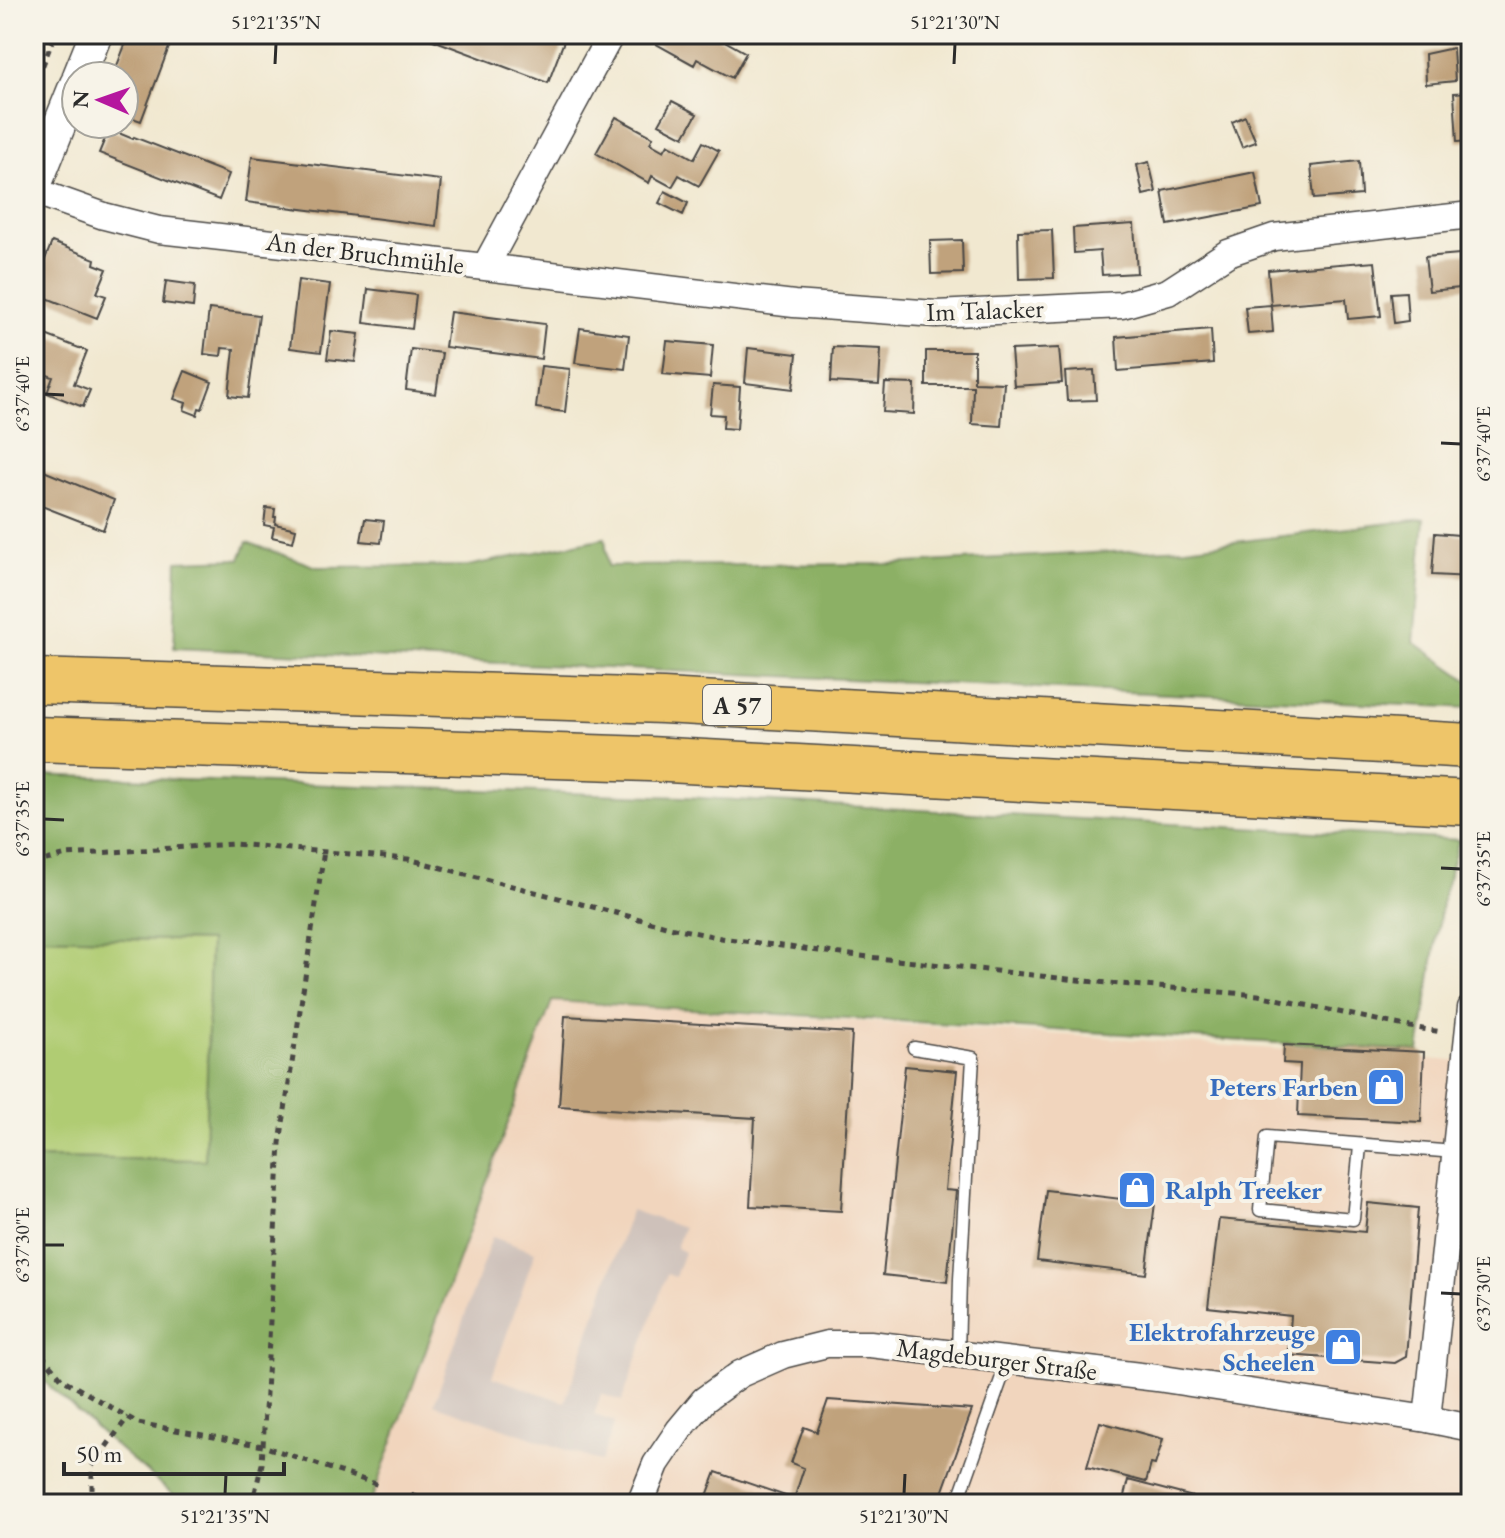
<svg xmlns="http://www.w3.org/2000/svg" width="1505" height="1538" font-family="'EB Garamond',serif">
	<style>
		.built { fill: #f1d5bd }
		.industrial { fill: #cec1ba }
		.green { fill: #b0cc73; stroke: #6e7c4f; stroke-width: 2 }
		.forest { fill: #8cb065; stroke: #5c6e48; stroke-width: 2 }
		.building { fill: #c0a27b }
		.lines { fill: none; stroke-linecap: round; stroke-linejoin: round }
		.service-casing { stroke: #494744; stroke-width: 15 }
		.minor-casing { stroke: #494744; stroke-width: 29 }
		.tertiary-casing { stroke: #494744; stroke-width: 35 }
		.motorway-casing { stroke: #494744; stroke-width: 47 }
		.path { stroke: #494744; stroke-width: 5; stroke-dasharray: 6 6; stroke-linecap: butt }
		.service { stroke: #fff; stroke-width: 12 }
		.minor { stroke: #fff; stroke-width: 26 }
		.tertiary { stroke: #fff; stroke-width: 32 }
		.motorway { stroke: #eec569; stroke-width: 44 }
		.ticks { fill: none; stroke: #2b2b2b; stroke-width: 3 }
		.labels { text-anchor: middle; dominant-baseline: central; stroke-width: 8; stroke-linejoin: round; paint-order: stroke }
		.shield { fill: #f7f3e8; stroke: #686764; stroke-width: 2 }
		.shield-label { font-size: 24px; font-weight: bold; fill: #2b2b2b }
		.street-label { font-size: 26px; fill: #2b2b2b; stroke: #f7f3e8 }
		.shop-label { font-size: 26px; font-weight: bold; fill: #366cbe; stroke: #f7f3e8; text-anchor: end }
		.neatline { fill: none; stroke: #2b2b2b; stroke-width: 3 }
		.ticks-label { font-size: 20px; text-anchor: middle; fill: #2b2b2b }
	</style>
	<rect width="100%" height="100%" fill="#f7f3e8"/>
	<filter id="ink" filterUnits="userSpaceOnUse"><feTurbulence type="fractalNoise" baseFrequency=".0125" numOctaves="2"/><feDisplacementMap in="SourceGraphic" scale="16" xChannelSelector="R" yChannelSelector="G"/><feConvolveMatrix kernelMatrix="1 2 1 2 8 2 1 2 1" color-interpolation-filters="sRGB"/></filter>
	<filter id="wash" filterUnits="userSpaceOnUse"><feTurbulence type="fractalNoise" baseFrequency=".006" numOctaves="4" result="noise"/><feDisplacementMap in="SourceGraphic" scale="32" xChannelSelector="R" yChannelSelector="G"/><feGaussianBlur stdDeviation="1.8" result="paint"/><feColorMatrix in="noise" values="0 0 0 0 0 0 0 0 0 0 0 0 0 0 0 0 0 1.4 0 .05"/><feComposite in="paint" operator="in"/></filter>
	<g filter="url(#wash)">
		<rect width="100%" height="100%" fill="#f1e8d0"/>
		<path class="built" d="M552 1001 1471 1062V1504H370Z"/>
		<path class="industrial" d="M631 1210 683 1228 676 1248 684 1252 675 1277 667 1274 622 1401 601 1394 594 1415 615 1422 601 1462 434 1404 492 1237 535 1252 492 1377 565 1402Z"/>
		<path class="green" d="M34 937 210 941 205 1160 34 1158Z"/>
		<path class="forest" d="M1424 519 1414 642 1469 681 1471 686V708L174 648 177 561 240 559 247 542 317 567 468 566 605 538 608 566 890 564 1185 548Z
			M34 775 684 797 1459 840 1443 896 1419 1051 552 1001 370 1504H184L111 1442 34 1372V1158L205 1160 210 941 34 937Z"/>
		<g id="blocks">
			<path class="building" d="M127 34H174L141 121 124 115V76H113L125 45 123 44Z
				M417 34H545L564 41 548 83Z
				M662 34H712L746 53 732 78 697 59 694 65 656 44Z
				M1453 48 1455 81 1426 84 1425 54Z
				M1471 92V141L1457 142 1454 93Z
				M672 101 697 114 684 137 659 124Z
				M1245 116 1256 142 1242 147 1232 122Z
				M616 117 653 137 650 143 664 151 668 144 694 159 703 142 719 151 699 186 679 175 672 187 652 176 649 183 596 153Z
				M109 129 133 139 134 137 229 174 219 200 99 153Z
				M252 157 441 180 436 226 246 202Z
				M1359 161 1361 195 1314 199 1311 166Z
				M1149 162 1156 192 1143 195 1137 165Z
				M1255 172 1262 207 1168 225 1162 191Z
				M665 191 688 203 683 215 659 203Z
				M1134 224 1137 273 1102 275 1100 251 1074 253 1073 228Z
				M1052 230 1054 278 1019 279 1018 231Z
				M962 240 963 273 931 274 930 241Z
				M52 242 95 259 94 264 107 269 97 293 106 296 97 318 34 293V287Z
				M1471 253V287L1429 291 1425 257Z
				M1363 262V263L1375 262 1381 316 1348 319 1346 299 1271 305 1268 270Z
				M298 280 330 284 321 352 290 348Z
				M166 281 195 285 193 307 163 303Z
				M368 289 416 295 412 329 364 323Z
				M1406 292 1408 321 1394 323 1391 293Z
				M1271 305 1273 332 1248 334 1245 307Z
				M209 309 259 315 248 398 229 396 234 349 222 348 221 356 204 354Z
				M450 312 545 324 541 359 445 347Z
				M580 328 629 335 625 369 575 363Z
				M1211 329 1213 363 1118 371 1116 337Z
				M35 331 87 351 74 384 90 390 83 407 47 393 53 377 34 370Z
				M331 331 359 334 355 362 327 359Z
				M667 341 713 345 710 378 663 374Z
				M833 347 881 349 879 385 831 382Z
				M748 348 797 354 793 389 745 383Z
				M1059 348 1062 383 1014 386 1011 350Z
				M411 349 442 353 436 394 406 390Z
				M926 351H974V382L1004 383 1001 426 972 424 973 386H926Z
				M541 366 570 369 565 412 536 408Z
				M1094 370 1096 400 1067 401 1065 372Z
				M185 371 212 382 202 409 199 408 197 415 184 410 186 403 174 399Z
				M885 383 915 384 914 414 883 412Z
				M713 385 740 387 737 429 723 428 724 415 710 414Z
				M34 467 114 500 103 530 34 503Z
				M266 508 275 509 274 517H276L275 524 296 529 293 542 272 537 274 527 264 525Z
				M365 519 384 521 381 543 361 541Z
				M1435 533 1471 536V577L1432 575Z
				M565 1016 852 1033 841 1211 750 1206 755 1118 559 1106Z
				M1284 1045 1424 1052 1421 1122 1298 1116 1300 1064 1283 1063Z
				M905 1066 957 1071 945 1190 956 1191 947 1282 883 1275Z
				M1046 1190 1155 1203 1146 1274 1037 1261Z
				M1368 1203 1418 1208 1406 1357 1395 1363 1288 1355 1291 1316 1208 1307 1219 1219 1365 1232Z
				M828 1400 972 1410 938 1504H704L716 1472 794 1499 804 1468 791 1463 804 1427 817 1432Z
				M1100 1422 1163 1439 1155 1465 1151 1464 1146 1482 1087 1467Z
				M1128 1480 1193 1497 1191 1504H1122Z"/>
		</g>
	</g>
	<g filter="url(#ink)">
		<use href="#blocks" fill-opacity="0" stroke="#494744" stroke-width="2"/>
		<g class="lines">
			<g class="service-casing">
				<path id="service" d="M914 1048 973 1058 960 1279 958 1354
					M1360 1146 1353 1219 1260 1210 1267 1137 1455 1152
					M389 1502 394 1504
					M957 1504 1008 1360"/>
			</g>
			<g class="minor-casing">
				<path id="minor" d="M34 191 104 216 159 230 485 267 611 34
					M485 267 794 304 936 314 1122 305 1168 292 1228 253 1274 237 1471 215
					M1427 1419 1471 1008
					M640 1504 656 1464 679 1430 704 1400 740 1374 783 1355 827 1344H870L1157 1378 1427 1419 1471 1428"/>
			</g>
			<g class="tertiary-casing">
				<path id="tertiary" d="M79 76 96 34
					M34 188 76 84"/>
			</g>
			<g class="motorway-casing">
				<path id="motorway" d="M34 681 663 701 1471 746
					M34 739 649 759 1471 803"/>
			</g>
			<path class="path" d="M34 88 55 34
				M34 863 67 855 233 844 408 859 674 928 721 938 842 954 1095 982 1258 995 1410 1027 1442 1032
				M34 1346 62 1379 138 1423 263 1446 379 1485
				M411 1495 437 1504
				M92 1502V1466L128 1417
				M252 1504 262 1464 280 1143 324 851"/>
			<use href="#service" class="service"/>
			<use href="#minor" class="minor"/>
			<use href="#tertiary" class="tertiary"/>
			<use href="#motorway" class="motorway"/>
		</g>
	</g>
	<path class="ticks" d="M275 64 276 44M954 64 955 44M44 394 64 395M1441 443 1461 444M44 819 64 820M1441 868 1461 869M44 1245H64M1441 1293 1461 1294M225 1494 226 1474M904 1494 905 1474"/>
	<defs>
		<g id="shop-square" transform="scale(2)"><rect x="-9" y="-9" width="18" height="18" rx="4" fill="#3f7fe0" stroke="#f7f3e8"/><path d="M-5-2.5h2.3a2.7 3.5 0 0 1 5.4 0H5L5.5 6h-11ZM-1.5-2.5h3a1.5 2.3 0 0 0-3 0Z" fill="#fff"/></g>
	</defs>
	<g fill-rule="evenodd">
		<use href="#shop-square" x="1386" y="1087"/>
		<use href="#shop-square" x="1137" y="1190"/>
		<use href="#shop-square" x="1343" y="1347"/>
	</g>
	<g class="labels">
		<rect class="shield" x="703" y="685" width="68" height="40" rx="6"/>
		<g class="shield-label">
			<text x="737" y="705">A 57</text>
		</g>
		<g class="street-label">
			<text transform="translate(365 253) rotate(7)">An der Bruchmühle</text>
			<text transform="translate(985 310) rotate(-2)">Im Talacker</text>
			<text transform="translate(997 1359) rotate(7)">Magdeburger Straße</text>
		</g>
		<g class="shop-label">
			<text x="1358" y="1087">Peters Farben</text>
			<text x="1165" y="1190" text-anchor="start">Ralph Treeker</text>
			<text x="1315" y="1332">Elektrofahrzeuge<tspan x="1315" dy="30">Scheelen</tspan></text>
		</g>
	</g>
	<rect width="1505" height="1538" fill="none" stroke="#f7f3e8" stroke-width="88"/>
	<g transform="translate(100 100) rotate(272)"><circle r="38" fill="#f7f3e8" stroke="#a5a39c" stroke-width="2"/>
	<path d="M0-6L14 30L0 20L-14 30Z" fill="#b5179e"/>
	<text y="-12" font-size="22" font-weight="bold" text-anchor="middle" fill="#2b2b2b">N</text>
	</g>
	<path d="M64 1462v12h220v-12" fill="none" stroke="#2b2b2b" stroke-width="4"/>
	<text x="76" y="1462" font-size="24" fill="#2b2b2b" stroke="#f7f3e8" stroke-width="6" paint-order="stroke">50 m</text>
	<rect x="44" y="44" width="1417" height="1450" class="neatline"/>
	<g class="ticks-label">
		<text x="276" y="29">51°21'35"N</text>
		<text x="955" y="29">51°21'30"N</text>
		<text transform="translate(22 394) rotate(-90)" y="7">6°37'40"E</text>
		<text transform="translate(1483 444) rotate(-90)" y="7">6°37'40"E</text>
		<text transform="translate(22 819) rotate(-90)" y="7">6°37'35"E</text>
		<text transform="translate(1483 869) rotate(-90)" y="7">6°37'35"E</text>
		<text transform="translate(22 1245) rotate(-90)" y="7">6°37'30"E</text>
		<text transform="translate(1483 1294) rotate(-90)" y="7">6°37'30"E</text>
		<text x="225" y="1523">51°21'35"N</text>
		<text x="904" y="1523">51°21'30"N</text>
	</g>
</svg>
